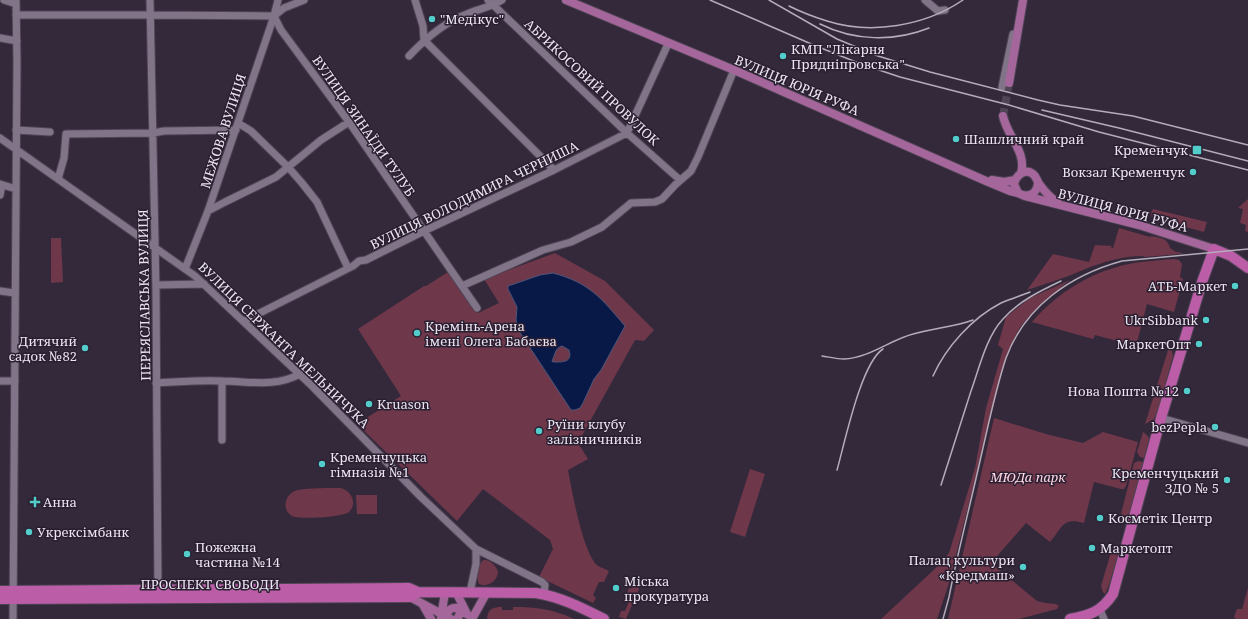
<svg xmlns="http://www.w3.org/2000/svg" width="1248" height="619" font-family="'Noto Serif',serif">
	<style>
		.green { fill: #6e374a }
		.water { fill: #081948; stroke: #4c567b; fill-rule: evenodd }
		.lines { fill: none; stroke-linecap: round; stroke-linejoin: round }
		.major-tunnel { stroke: #504556; stroke-width: 8; stroke-dasharray: 8 4; stroke-linecap: butt }
		.minor-casing { stroke: #4e4454; stroke-width: 9 }
		.major-casing { stroke: #4e4454; stroke-width: 10 }
		.highway-casing { stroke: #4e4454; stroke-width: 12 }
		.minor { stroke: #817489; stroke-width: 7 }
		.major { stroke: #a4669b; stroke-width: 8 }
		.highway { stroke: #bb5da7; stroke-width: 10 }
		.rail { stroke: #b4acba; stroke-width: 1.5 }
		.poi-dot { fill: #53cdcb; stroke: #2a1f31; stroke-width: 1.5 }
		.labels { text-anchor: middle; dominant-baseline: central; stroke-width: 3; stroke-linejoin: round; paint-order: stroke }
		.poi-label { font-size: 13px; fill: #ece5f1; stroke: #2a1f31; text-anchor: start }
		.street-label { font-size: 13px; fill: #ece5f1; stroke: #2a1f31 }
		.park-label { font-size: 13px; font-style: italic; fill: #fed5e0; stroke: #2a1f31 }
	</style>
	<rect width="100%" height="100%" fill="#34293b"/>
	<path class="green" d="M1248 199V232L1245 231 1246 225 1240 223 1243 209 1238 208Z
		M1153 209 1207 222 1204 232 1152 218 1151 213Z
		M1119 228 1150 237 1151 236C1160 238 1168 238 1170 248L1176 252 1183 253 1181 254 1144 257 1143 256C1122 256 1103 262 1083 270 1065 278 1045 284 1027 290L1053 254 1089 262 1095 245 1112 246 1111 248H1113Z
		M51 238H61L63 282 51 283Z
		M555 253 605 281 654 330 644 341 635 340 578 443 588 459 568 470C572 491 583 554 598 566 601 568 606 569 609 571L604 582H599L593 595 596 598 593 603 539 577 553 549 550 540 483 489 457 521 357 424 401 396 358 329 424 286H426L448 272 478 313 499 303 484 279Z
		M1174 259 1179 260 1182 264 1180 277 1183 279 1174 312 1147 304 1136 346 1095 335 1093 339 1032 322C1059 291 1094 270 1134 263 1147 261 1161 260 1174 259Z
		M1070 280C1052 295 1033 309 1019 329 1013 339 1009 350 1005 360L949 583 937 619H881L939 565 949 553 975 468 986 408 1003 349 998 345 1006 317 1030 298Z
		M1169 347 1172 351 1173 356 1157 414 1153 420 1145 424Z
		M994 418 1046 434 1083 443 1103 432 1138 442 1126 486 1124 489H1121L1094 482 1084 523C1062 517 1063 527 1050 542L1026 523 991 563 1037 601 1045 603 1056 604 1059 606 1057 609 1019 619H948Z
		M1143 432 1148 436 1149 439 1144 458 1140 457 1137 452Z
		M1139 461 1143 462 1129 517 1126 518 1121 514 1134 463Z
		M750 469 765 474 745 537 730 532Z
		M341 488C351 491 358 503 349 512 344 517 299 520 292 516 280 509 286 492 298 490 311 488 327 488 341 488Z
		M356 495H377V514H357Z
		M1111 552 1118 554 1110 582 1105 594 1103 592 1101 586Z
		M483 560C490 559 495 565 498 571 498 581 488 588 479 584 476 576 477 567 483 560Z
		M634 583 636 584 639 589 626 619 619 617 621 611H625L631 597 627 593 629 588 631 589Z
		M1248 588V619H1236L1234 617 1237 609H1242Z
		M502 607V610H513V607C537 607 552 609 574 619H487C488 609 492 607 502 607Z"/>
	<path class="water" d="M553 273C590 283 601 298 625 326L601 370 594 379 583 403 580 408 575 410H571L519 331 516 320 517 307 508 289V286L540 275ZM562 346 569 350C573 363 562 362 553 362L552 361C555 355 555 348 562 346Z"/>
	<g class="lines">
		<path class="major-tunnel" d="M1003 116 1009 83"/>
		<g class="minor-casing">
			<path id="minor" d="M4 0 16 4
				M150 0 156 291 158 593
				M415 0 423 26 424 40 554 170
				M488 0 627 133 680 180
				M925 0 938 11 945 10
				M16 15H150L274 16 284 8 304 0
				M274 16 281 30 349 122 477 308
				M0 38 17 41
				M409 56C425 39 445 22 467 14 479 9 491 7 502 0
				M1002 87 1013 34
				M238 123 251 131 288 167 302 183 317 202 348 268
				M16 130 50 132
				M0 138 195 276 312 386 421 497 476 549 542 582 545 585 544 594
				M58 179 64 158 66 134 153 133 164 131 236 130
				M0 184 16 189
				M0 195 2 185
				M208 211 225 202 276 177 321 140 349 122
				M185 269 208 211 274 16 278 0
				M156 285 204 284
				M462 286 543 250 571 242 602 227 631 203 655 202 662 199 676 184 691 171 698 157 734 70
				M0 291 15 293
				M244 321 353 266 359 261 366 260 424 231 554 170 627 133 668 44
				M0 381H15
				M222 381V440
				M156 383C178 382 200 380 221 381 249 381 274 388 300 374
				M1161 418 1248 443
				M470 592 476 564V549
				M1100 610 1104 619
				M13 619 17 61 16 0"/>
		</g>
		<g class="major-casing">
			<path id="major" d="M566 0 734 70 986 181 1010 191 1018 193
				M1009 83 1023 0
				M1003 116C1007 136 1027 152 1021 173
				M992 180 1004 182 1015 180
				M1038 183C1037 194 1028 199 1018 193L1014 184C1016 175 1025 168 1033 174 1037 177 1037 182 1040 185 1045 192 1051 198 1058 203
				M1025 196 1139 225 1214 249
				M456 592 467 614
				M410 597 451 619
				M423 605 431 619
				M441 618 445 592
				M445 619 449 610 453 608H457L468 615
				M457 619 460 614 459 610
				M472 619 487 592"/>
		</g>
		<g class="highway-casing">
			<path id="highway" d="M0 591 409 588 418 592 536 593C561 597 582 608 604 619
				M0 599 410 597 418 592
				M1070 619C1090 615 1101 612 1113 594L1161 418 1202 282 1214 249 1231 256 1248 268"/>
		</g>
		<use href="#minor" class="minor"/>
		<use href="#major" class="major"/>
		<use href="#highway" class="highway"/>
		<path class="rail" d="M710 0 816 46 861 64 900 77 1009 105 1099 132 1248 170
			M769 0 837 39 878 56 930 72 1038 100 1060 105 1133 116 1248 145
			M789 6C801 12 814 17 827 21 871 35 925 26 963 0
			M820 24C854 41 894 42 929 28
			M1042 110 1119 128 1248 161
			M822 356C829 357 837 359 844 359 869 358 890 340 913 334 933 328 954 327 973 320
			M933 376C946 347 972 318 1001 303 1010 299 1020 296 1030 292
			M837 470C845 442 861 363 883 349
			M941 485C951 454 961 423 971 391 979 369 986 337 1003 319 1019 301 1040 291 1061 281
			M943 619 949 597C958 551 970 506 980 461 988 427 995 391 1006 358 1025 306 1071 275 1122 261L1248 249"/>
	</g>
	<g class="poi-dot">
		<circle cx="432" cy="19" r="4"/>
		<circle cx="783" cy="56" r="4"/>
		<circle cx="956" cy="139" r="4"/>
		<rect x="1192" y="145" width="10" height="10" rx="2"/>
		<circle cx="1193" cy="172" r="4"/>
		<circle cx="1235" cy="286" r="4"/>
		<circle cx="1206" cy="320" r="4"/>
		<circle cx="417" cy="333" r="4"/>
		<circle cx="1199" cy="344" r="4"/>
		<circle cx="85" cy="348" r="4"/>
		<circle cx="1187" cy="391" r="4"/>
		<circle cx="369" cy="404" r="4"/>
		<circle cx="1215" cy="427" r="4"/>
		<circle cx="539" cy="431" r="4"/>
		<circle cx="322" cy="464" r="4"/>
		<circle cx="1227" cy="480" r="4"/>
		<path d="M33 496h4v4h4v4h-4v4h-4v-4h-4v-4h4z"/>
		<circle cx="1100" cy="518" r="4"/>
		<circle cx="29" cy="532" r="4"/>
		<circle cx="1092" cy="548" r="4"/>
		<circle cx="187" cy="554" r="4"/>
		<circle cx="1023" cy="567" r="4"/>
		<circle cx="616" cy="588" r="4"/>
	</g>
	<g class="labels">
		<g class="poi-label">
			<text x="440" y="19">"Медікус"</text>
			<text x="791" y="49">КМП "Лікарня<tspan x="791" dy="15">Придніпровська"</tspan></text>
			<text x="964" y="139">Шашличний край</text>
			<text x="1188" y="150" text-anchor="end">Кременчук</text>
			<text x="1185" y="172" text-anchor="end">Вокзал Кременчук</text>
			<text x="1227" y="286" text-anchor="end">АТБ-Маркет</text>
			<text x="1198" y="320" text-anchor="end">UkrSibbank</text>
			<text x="425" y="326">Кремінь-Арена<tspan x="425" dy="15">імені Олега Бабаєва</tspan></text>
			<text x="77" y="341" text-anchor="end">Дитячий<tspan x="77" dy="15">садок №82</tspan></text>
			<text x="1191" y="344" text-anchor="end">МаркетОпт</text>
			<text x="1179" y="391" text-anchor="end">Нова Пошта №12</text>
			<text x="377" y="404">Kruason</text>
			<text x="547" y="424">Руїни клубу<tspan x="547" dy="15">залізничників</tspan></text>
			<text x="1207" y="427" text-anchor="end">bezPepla</text>
			<text x="330" y="457">Кременчуцька<tspan x="330" dy="15">гімназія №1</tspan></text>
			<text x="1219" y="473" text-anchor="end">Кременчуцький<tspan x="1219" dy="15">ЗДО № 5</tspan></text>
			<text x="43" y="502">Анна</text>
			<text x="1108" y="518">Косметік Центр</text>
			<text x="37" y="532">Укрексімбанк</text>
			<text x="195" y="547">Пожежна<tspan x="195" dy="15">частина №14</tspan></text>
			<text x="1100" y="548">Маркетопт</text>
			<text x="1015" y="560" text-anchor="end">Палац культури<tspan x="1015" dy="15">«Кредмаш»</tspan></text>
			<text x="624" y="581">Міська<tspan x="624" dy="15">прокуратура</tspan></text>
		</g>
		<g class="street-label">
			<text transform="translate(592 82) rotate(43)">АБРИКОСОВИЙ ПРОВУЛОК</text>
			<text transform="translate(797 85) rotate(23)">ВУЛИЦЯ ЮРІЯ РУФА</text>
			<text transform="translate(364 126) rotate(55)">ВУЛИЦЯ ЗИНАЇДИ ТУЛУБ</text>
			<text transform="translate(223 131) rotate(-72)">МЕЖОВА ВУЛИЦЯ</text>
			<text transform="translate(474 195) rotate(-26)">ВУЛИЦЯ ВОЛОДИМИРА ЧЕРНИША</text>
			<text transform="translate(1123 210) rotate(15)">ВУЛИЦЯ ЮРІЯ РУФА</text>
			<text transform="translate(144 295) rotate(-91)">ПЕРЕЯСЛАВСЬКА ВУЛИЦЯ</text>
			<text transform="translate(284 345) rotate(44)">ВУЛИЦЯ СЕРЖАНТА МЕЛЬНИЧУКА</text>
			<text x="210" y="584">ПРОСПЕКТ СВОБОДИ</text>
		</g>
		<g class="park-label">
			<text x="1028" y="477">МЮДа парк</text>
		</g>
	</g>
</svg>
